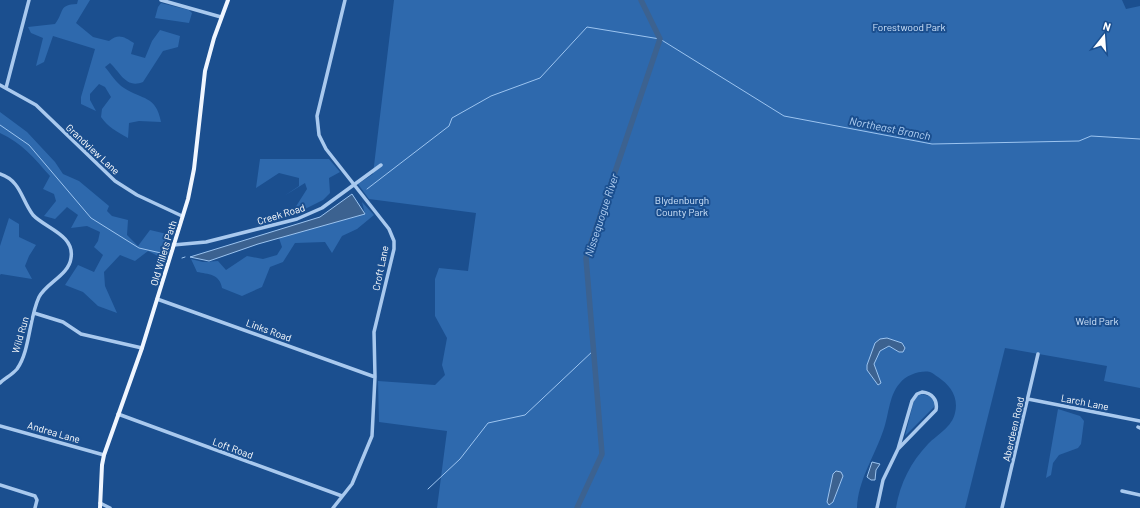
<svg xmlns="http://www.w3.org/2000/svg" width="1140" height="508" font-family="Barlow,sans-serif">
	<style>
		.green { fill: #2e69ad }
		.water { fill: #3c6290; stroke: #9cc4f0 }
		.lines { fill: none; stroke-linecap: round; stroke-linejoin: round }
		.stream { stroke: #9cc4f0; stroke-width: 1 }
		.river { stroke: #3c6290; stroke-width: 5.5 }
		.minor { stroke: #a9c9ee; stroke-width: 3.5 }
		.major { stroke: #f0f6ff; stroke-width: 4 }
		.labels { text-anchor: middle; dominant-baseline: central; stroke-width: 4; stroke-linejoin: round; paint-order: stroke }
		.park-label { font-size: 10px; fill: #cfe3fa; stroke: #1b4f8f }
		.street-label { font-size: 10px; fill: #fff; stroke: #1b4f8f }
		.water-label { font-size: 11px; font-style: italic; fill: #b5d3f5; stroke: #1b4f8f }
	</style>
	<rect width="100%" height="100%" fill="#1b4f8f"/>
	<path class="green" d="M78 0H90L76 23 93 37 109 41C119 33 124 37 134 43L131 54 145 58 152 41 160 30 180 36 178 47 163 51 143 82C126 89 120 72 110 63L105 67C111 74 116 83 124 88 142 100 156 95 161 122L139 121 129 123 128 138C117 132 108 127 101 117L102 109 111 97 105 87 99 84 90 94V100L96 111 81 104V97L95 49 53 36 44 62 36 66 43 38 31 33 28 27 55 24C65 11 58 5 77 4Z
		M394 0H1122L1126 9 1140 6V388L1104 381 1107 366 1005 348 965 508H896C900 483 911 462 928 444 938 434 952 427 955 413 959 397 950 385 938 377 936 376 933 373 930 372 921 370 906 375 900 383 888 396 889 418 882 434 873 459 858 481 857 508H437L447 431 379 422 378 381 435 385 445 375 442 365 447 338 435 316V279L439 268 468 271 476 213 369 199 358 184 373 174Z
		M161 3 189 10 192 13 189 23 155 18 158 7Z
		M0 112 27 132 55 162 63 174 79 181 109 206 107 211 112 216 128 220 127 235 138 246 150 230 167 234 162 258 148 251 135 261 120 255 104 272 105 286 117 313 98 306 83 292 65 285 78 265 94 272 103 255 94 247 98 241 100 232 87 226 71 228 78 215 67 207 55 219 44 216 56 201 54 194 43 189 50 176C34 158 22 143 0 133Z
		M260 159H329L340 172 329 178 330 193 323 200 299 212 295 208 307 189 305 183 284 196 299 186V178L279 173 256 188Z
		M362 202 374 215 357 229 342 236 332 253 325 242 295 243 283 262 270 267 262 287 242 296 222 288C220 274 208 274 197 272L191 259 203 262 218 261 226 270 247 256 263 259 277 255 282 247 279 238 365 214Z
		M9 218 19 224V237L36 245 29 256 25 266 32 279 1 274 0 275V246Z
		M922 394 932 397 935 402 934 407 905 436 914 400 917 395Z
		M1058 409 1080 416 1084 421 1081 444 1078 448 1059 455 1053 463 1051 475 1046 478Z"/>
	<path class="water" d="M352 194 365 214 258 244 209 261 190 257 320 217Z
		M887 338 902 343 905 348 903 352H899L889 346 880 351 874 364 881 383 878 385 867 370V365L875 343 880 339Z
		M872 462 880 464 876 470 875 480H871L867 477Z
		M836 471 841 472 843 476 833 502 829 505 827 502 833 474Z"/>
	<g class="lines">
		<path class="stream" d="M0 125 29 145 91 218 139 248 161 253
			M367 189 449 126 452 118 491 96 540 78 587 27 660 39 784 116 932 144 1079 141 1091 136 1140 139
			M182 258 185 257
			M428 489 460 459 488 423 525 415 594 350"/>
		<path class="river" d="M577 508 602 454 586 258 660 39 641 0"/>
		<path class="minor" d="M161 0 221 17
			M0 85 36 105 115 181 137 195 182 216
			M6 88 29 0
			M0 174C21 181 21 199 33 215 45 228 75 235 71 258 69 275 46 283 39 297 29 318 30 351 17 369 12 375 5 378 0 383
			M173 245 206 242 297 219 322 208 381 165
			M157 299 375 377
			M34 313 63 322 81 334 142 348
			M922 392C932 393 938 400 936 410L898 449 912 401 917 394Z
			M1028 399 1140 421
			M118 414 342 496
			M0 426 104 455
			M1138 427 1140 428
			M0 485 35 496 37 500 35 508
			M1122 491 1140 495
			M100 503 110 508
			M333 508 352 484 372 436 375 377 374 332 394 249V241L389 229 326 149 319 135 317 116 345 0
			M877 508 883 480 898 449
			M1002 508 1038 354"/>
		<path class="major" d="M100 508 102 465 104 455 142 348 188 199 194 169 205 71 214 38 228 0"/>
	</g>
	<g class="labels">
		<g class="park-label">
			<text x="909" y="27">Forestwood Park</text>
			<text x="682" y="200">Blydenburgh<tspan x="682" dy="12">County Park</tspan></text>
			<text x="1097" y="321">Weld Park</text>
		</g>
		<g class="street-label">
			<text transform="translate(93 149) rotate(43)">Grandview Lane</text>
			<text transform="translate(281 214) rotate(-17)">Creek Road</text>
			<text transform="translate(163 253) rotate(-73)">Old Willets Path</text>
			<text transform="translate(380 268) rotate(-78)">Croft Lane</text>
			<text transform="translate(269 330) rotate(20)">Links Road</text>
			<text transform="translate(20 335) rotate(-74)">Wild Run</text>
			<text transform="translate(1085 402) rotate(11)">Larch Lane</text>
			<text transform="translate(1013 429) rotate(-77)">Aberdeen Road</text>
			<text transform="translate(54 432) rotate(16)">Andrea Lane</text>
			<text transform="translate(233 448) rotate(20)">Loft Road</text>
		</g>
		<g class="water-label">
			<text transform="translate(890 128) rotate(11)">Northeast Branch</text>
			<text transform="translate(601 215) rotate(-72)">Nissequogue River</text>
		</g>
	</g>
	<g transform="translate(1104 36) rotate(17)" stroke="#1b4f8f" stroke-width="3" paint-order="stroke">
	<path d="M0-3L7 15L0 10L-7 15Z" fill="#ffffff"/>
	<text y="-6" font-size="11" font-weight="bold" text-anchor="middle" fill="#ffffff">N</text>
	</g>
</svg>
